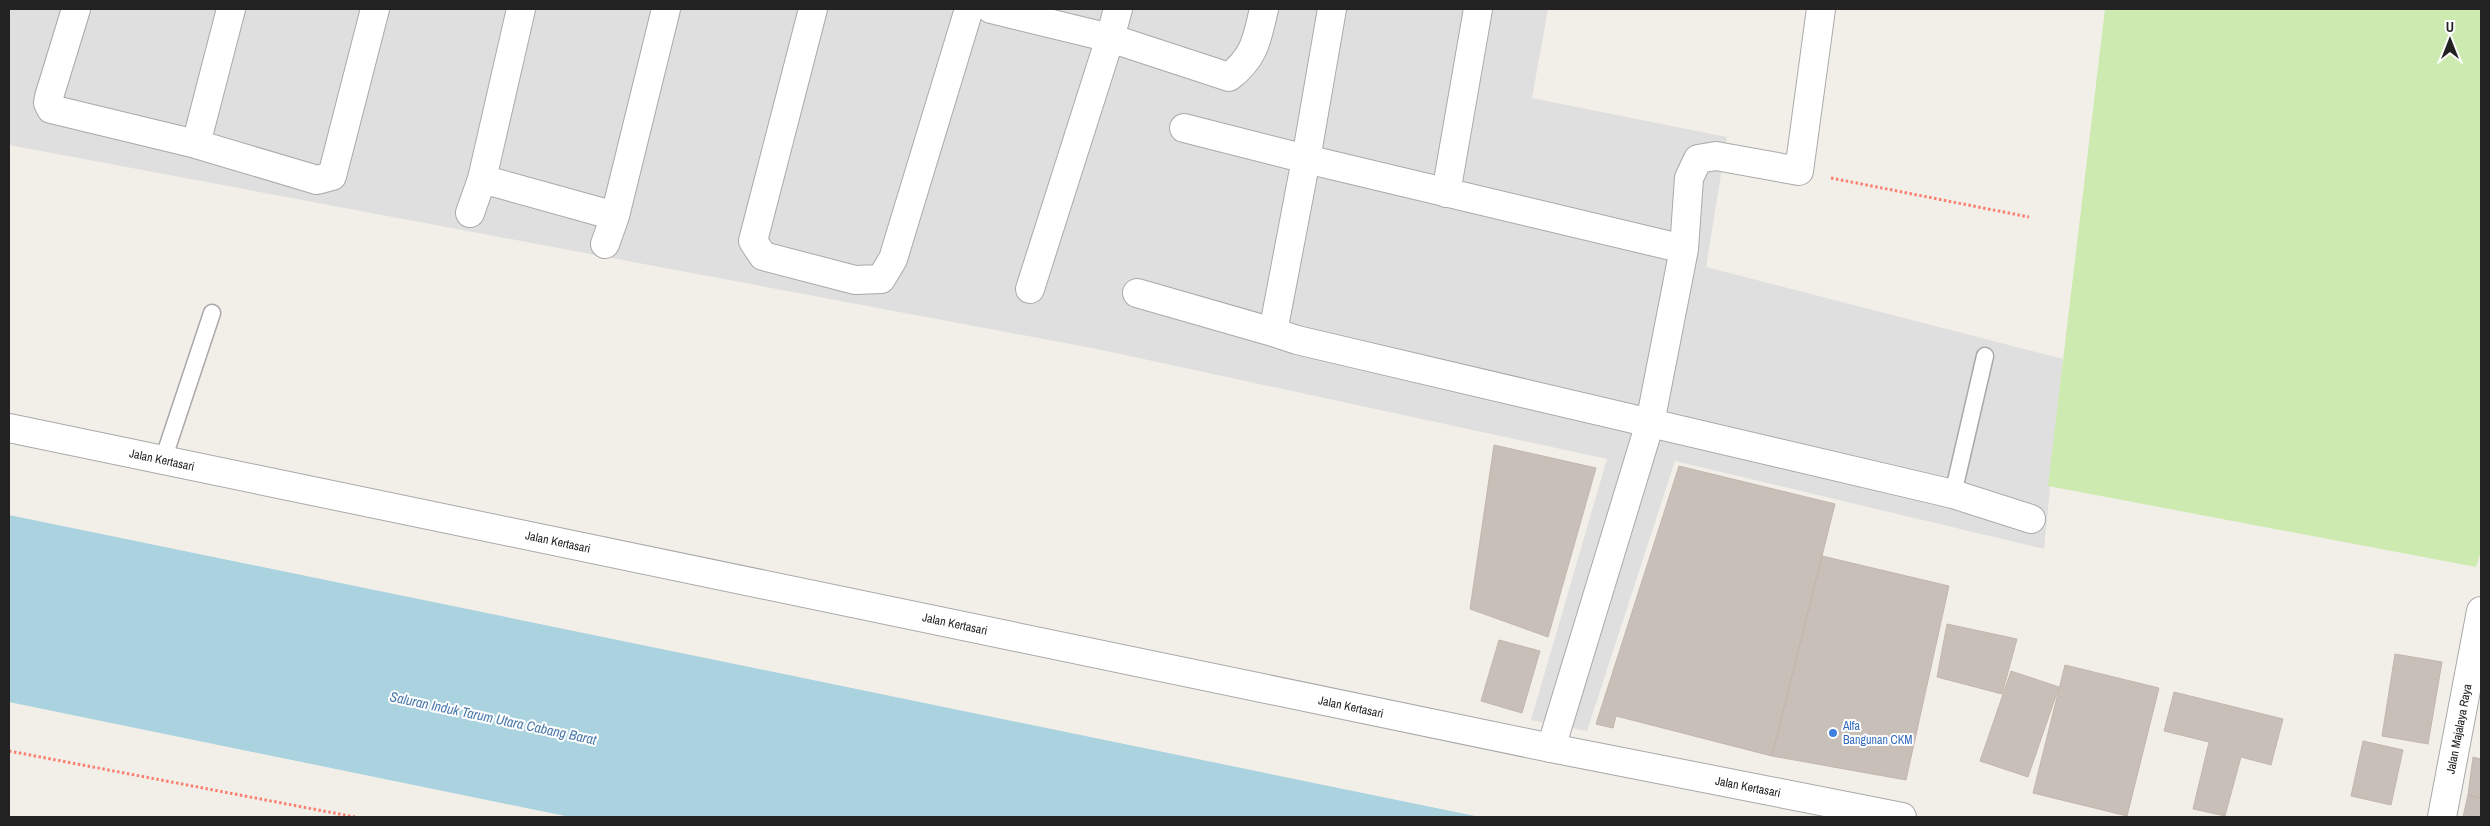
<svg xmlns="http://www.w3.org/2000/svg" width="2490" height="826" font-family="'Archivo Narrow',sans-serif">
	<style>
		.residential { fill: #e0dfdf }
		.grass { fill: #cdebb0 }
		.water { fill: #aad3df }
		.building { fill: #c7bfb8; stroke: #c4b6ab }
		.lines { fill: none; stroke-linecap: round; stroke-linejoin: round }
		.service-casing { stroke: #a9a9a9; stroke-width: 19 }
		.minor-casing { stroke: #a9a9a9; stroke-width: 30 }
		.tertiary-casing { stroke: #a9a9a9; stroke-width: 30 }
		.path { stroke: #fa8072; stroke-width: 3; stroke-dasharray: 2.5 2.5; stroke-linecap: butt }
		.service { stroke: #fff; stroke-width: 16 }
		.minor { stroke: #fff; stroke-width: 28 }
		.tertiary { stroke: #fff; stroke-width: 28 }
		.shop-dot { fill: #3f7fe0; stroke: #fff; stroke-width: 2 }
		.labels { text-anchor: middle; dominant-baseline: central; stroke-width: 4; stroke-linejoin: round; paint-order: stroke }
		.street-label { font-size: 12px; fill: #222; stroke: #fff }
		.shop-label { font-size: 12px; fill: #366cbe; stroke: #fff; text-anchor: start }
		.water-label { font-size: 14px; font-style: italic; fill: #4a7aab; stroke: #fff }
	</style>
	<rect width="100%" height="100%" fill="#f2efe9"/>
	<path class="residential" d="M9 9H1548L1532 98 1727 137 1706 267 2063 359 2044 549 1675 461 1587 731 1531 720 1607 459 1097 349 9 145Z"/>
	<path class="grass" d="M2105 9H2481V551L2476 567 2048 486Z"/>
	<path class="water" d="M9 515 1480 817H570L9 702Z"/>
	<path class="building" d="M1494 445 1596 468 1548 637 1470 609Z
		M1679 466 1835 504 1772 756 1616 716 1613 728 1596 724Z
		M1822 556 1949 586 1906 780 1772 756Z
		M1947 624 2017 639 2002 694 1937 677Z
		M1499 640 1540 651 1522 713 1481 701Z
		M2395 654 2442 662 2428 744 2382 736Z
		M2065 665 2159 688 2127 816 2033 793Z
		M2011 671 2059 687 2028 777 1980 761Z
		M2174 692 2283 719 2271 765 2241 757 2225 816 2193 809 2209 742 2164 731Z
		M2363 741 2403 750 2391 805 2351 796Z
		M2473 757 2481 759V798L2468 795Z
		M2468 795 2481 798V817H2463Z"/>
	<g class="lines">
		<g class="service-casing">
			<path id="service" d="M163 460 212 313
				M1953 494 1985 356"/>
		</g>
		<g class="minor-casing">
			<path id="minor" d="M76 9 49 97 48 103 51 109 196 144 231 9
				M813 9 753 241 763 256 855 280 881 279 893 259 969 9
				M991 9 1110 38 1229 77C1255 57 1257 39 1264 9
				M1332 9 1306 159 1273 332 1297 340 1953 494 2031 519
				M1184 128 1306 159 1684 249
				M196 144 317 180 332 176 375 9
				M482 179 615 216
				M1446 193 1478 9
				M470 213 482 179 521 9
				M605 244 615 216 666 9
				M1030 289 1110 38 1118 9
				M1137 293 1273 332
				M1551 748 1650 423 1684 249 1689 178 1698 159 1716 156 1799 171 1821 9"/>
		</g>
		<g class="tertiary-casing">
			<path id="tertiary" d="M9 428 1551 748 1902 817
				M2442 817 2481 611"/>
		</g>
		<path class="path" d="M1831 178 2029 217
			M9 751 355 817"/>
		<use href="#service" class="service"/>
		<use href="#minor" class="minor"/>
		<use href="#tertiary" class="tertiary"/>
	</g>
	<circle class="shop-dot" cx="1833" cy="733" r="5"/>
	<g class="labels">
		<g class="street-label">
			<text transform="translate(162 460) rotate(12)">Jalan Kertasari</text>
			<text transform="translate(558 542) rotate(12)">Jalan Kertasari</text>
			<text transform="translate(955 624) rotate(12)">Jalan Kertasari</text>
			<text transform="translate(1351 707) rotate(12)">Jalan Kertasari</text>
			<text transform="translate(2459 729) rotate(-79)">Jalan Majalaya Raya</text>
			<text transform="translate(1748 787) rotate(11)">Jalan Kertasari</text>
		</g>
		<g class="shop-label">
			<text x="1843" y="726">Alfa<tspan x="1843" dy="14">Bangunan CKM</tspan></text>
		</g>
		<g class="water-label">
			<text transform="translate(493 718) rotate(12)">Saluran Induk Tarum Utara Cabang Barat</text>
		</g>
	</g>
	<rect width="2490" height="826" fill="none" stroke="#222222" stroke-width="20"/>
	<g transform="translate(2450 40)" stroke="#ffffff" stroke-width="4" paint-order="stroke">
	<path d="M0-4L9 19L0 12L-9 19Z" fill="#222222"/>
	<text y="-8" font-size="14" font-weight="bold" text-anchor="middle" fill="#222222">U</text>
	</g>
</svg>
